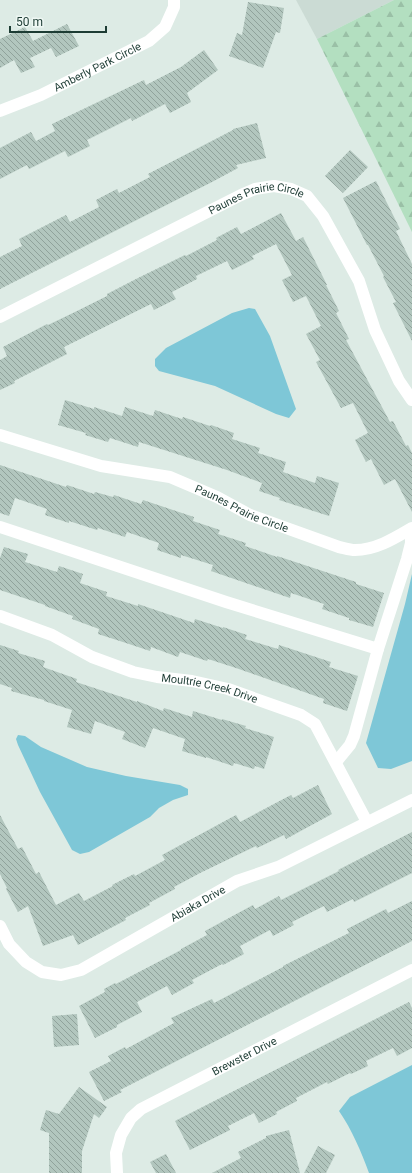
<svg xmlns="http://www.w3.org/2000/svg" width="412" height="1173" font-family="Roboto,sans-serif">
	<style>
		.built { fill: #cbdbd4 }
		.forest { fill: url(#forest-firs) }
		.water { fill: #7ec7d7 }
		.building { fill: url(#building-back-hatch) }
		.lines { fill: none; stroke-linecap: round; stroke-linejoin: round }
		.minor { stroke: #fff; stroke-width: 12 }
		.labels { text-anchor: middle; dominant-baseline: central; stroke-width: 3.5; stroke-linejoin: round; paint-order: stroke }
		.street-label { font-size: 11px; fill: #1d3c34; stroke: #eef7f3 }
	</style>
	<defs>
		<pattern id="forest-firs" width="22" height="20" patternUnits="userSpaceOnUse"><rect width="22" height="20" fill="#b3dfc0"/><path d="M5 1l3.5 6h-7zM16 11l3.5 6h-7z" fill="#9ac0a6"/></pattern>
		<pattern id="building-back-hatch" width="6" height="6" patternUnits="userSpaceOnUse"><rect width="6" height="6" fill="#b2c6be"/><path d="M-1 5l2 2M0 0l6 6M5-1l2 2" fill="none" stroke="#90a29b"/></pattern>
	</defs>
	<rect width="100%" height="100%" fill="#ddebe5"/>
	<path class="built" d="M296 0H394L317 39Z"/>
	<path class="forest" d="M394 0H412V232L317 39Z"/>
	<path class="water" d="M249 308 255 309 270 336 296 409 289 418 276 414 215 386 159 371 155 366V359L166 348 232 313Z
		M412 574V761L391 769 378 768 366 743 405 604Z
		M18 735 25 736 41 747 87 767 126 776 180 785 188 789V795L173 800 159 808 150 817 89 852 80 854 72 850 40 792 18 745 16 739Z
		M412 1065V1173H369C361 1151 352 1130 339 1111L350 1097Z"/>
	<path class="building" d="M248 2 284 8 280 33 276 32 263 68 229 56 237 33 242 35Z
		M67 24 79 46 56 57 51 48 30 58 35 67 21 73 14 60 0 68V39L25 27 33 41Z
		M204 50 218 70 187 93 191 102 170 113 165 104 132 121 131 118 87 140 90 146 68 157 65 151 29 169 27 165 0 179V148L31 132 36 141 55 131 52 124 144 80 146 85 181 67Z
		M257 123 266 158 236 165 238 168 212 182 0 289V257L22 246 19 239 66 215 70 222 99 207 96 200 117 189 119 193 150 177 148 174 233 130V129Z
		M350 150 368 167 343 193 325 176Z
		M376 181 400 229 396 231 412 264V341L393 303 396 302 383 277 384 276 368 245H367L343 198Z
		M281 213 296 241 303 237 327 285H326L339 311 336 313 349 339 346 340 390 422 393 421 406 446 408 445 412 453V512L395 479 384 485 371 459 366 462 355 440 368 433 353 403 341 408 316 362 320 360 306 334 321 326 306 296 293 302 282 280 292 275 276 244 252 256 254 259 232 270 227 261 196 276 197 279 172 292 176 299 154 310 151 304 64 347 67 354 14 381 15 383 0 390V360L7 356 3 347 47 324 48 325 77 311 107 296V294L138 278 185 255 186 256 217 240 216 238 237 227 241 234Z
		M65 400 94 409V407L122 416 125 407 153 416 155 410 182 419 183 417 210 426 211 425 234 433 232 439 260 448 258 453 286 462 283 472 315 483 317 476 339 483 329 516 279 500 280 498 259 491 262 483 227 470 139 442 138 447 110 438 108 442 85 435 86 433 58 425Z
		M0 465 66 487 67 485 94 494 95 492 113 497 114 495 141 504 143 500 194 517 193 521 220 530 218 534 246 543 245 546 277 557V556L356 582V584L384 593 373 627 349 620V618L322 609 324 604 291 593 290 598 211 571 213 565 181 555V558L157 550 159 543 127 532 125 537 98 528 97 530 69 521V523L45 515 47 509 15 498 9 516 0 513Z
		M4 547 28 554 25 562 57 572 59 566 83 574 80 583 107 592 106 596 138 606V604L194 623 195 619 223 628V627L247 635 245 639 278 649 279 645 331 662 329 667 358 676 347 711 323 703 324 699 236 668 208 659 207 661 180 652 178 657 151 647 150 651 126 643 98 634 99 629 72 619 73 616 45 606V605L0 590V558Z
		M0 645 19 651 18 653 45 661 43 667 77 679 76 682 137 702V701L163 711 164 708 192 717 193 711 222 720V719L246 726 245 728 274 737 264 769 255 766 254 769 234 763 233 766 206 757V758L182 751 185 739 153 728 145 748 122 739 125 732 95 721 91 734 67 727 72 710 44 701V700L11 691 12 688 0 684Z
		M318 785 332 814 286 839 284 835 257 848 256 846 200 873 174 887 175 889 149 903 150 905 125 918 126 920 78 945 73 935 43 946 28 906 18 912 6 889 7 888 0 874V815L18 849 22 847 36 874 39 872 56 905 79 893 84 901 113 886 112 885 134 874 135 876 165 860 162 855 236 815 240 822 291 795 293 798Z
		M412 832V873L354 902 353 899 327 912 324 906 292 922 294 925 273 936 270 930 240 946 244 954 223 965 222 964 192 980 194 983 172 995 167 986 137 1002 142 1012 117 1025V1027L95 1038 79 1006 105 992 104 989 115 983 116 984 181 950V949L207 935 205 931 253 905 255 909 279 896 281 900 339 871 338 870Z
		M412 901V941L120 1090 122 1092 104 1101 89 1072 111 1061 108 1056 125 1047 126 1049 174 1023 171 1018 212 999 214 1003 283 967V966L349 933 347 929 386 909 388 913Z
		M409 1002 412 1008V1048L397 1056 393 1048 366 1061 368 1066 351 1074 350 1073 328 1084 327 1082 296 1098 297 1101 276 1112 277 1114 259 1123 254 1113 228 1126 230 1130 190 1150 175 1121Z
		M77 1014 79 1045 54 1047 52 1016Z
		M79 1087 107 1107 99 1118 94 1114 82 1151V1173H49V1133L40 1130 46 1110 59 1114Z
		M289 1130 300 1173H212L241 1158 238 1152 266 1138V1136Z
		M318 1146 335 1155 326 1173H304Z
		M166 1154 176 1173H156L150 1162Z"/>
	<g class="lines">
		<g class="minor">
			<path id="s1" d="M0 111 41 95 149 41 165 27 174 7V0"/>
			<path id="s2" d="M0 317 241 195 255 189 274 186 291 189 307 196 323 216 359 281 375 330 399 381 412 400"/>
			<path id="s3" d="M0 435 101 466 170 477 217 497 250 515 339 547C344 548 350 550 355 550 376 550 395 538 412 528"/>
			<path d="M0 527 226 602 378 649 407 559 411 543V529"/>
			<path id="s4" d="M0 616 52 635 92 657 133 672 157 677 192 681 228 689 301 715 315 724 367 822"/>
			<path d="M336 762 350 745 354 736 378 649"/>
			<path id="s5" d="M0 926 9 944 26 962 42 972 61 975 81 970 237 881 278 867 412 800"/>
			<path id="s6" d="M117 1173 116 1153 121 1135 131 1118 141 1109 412 970"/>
		</g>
	</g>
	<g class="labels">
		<g class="street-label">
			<text stroke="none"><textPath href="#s1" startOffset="107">Amberly Park Circle</textPath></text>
			<text stroke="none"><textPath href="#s2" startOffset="285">Paunes Prairie Circle</textPath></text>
			<text stroke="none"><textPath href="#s3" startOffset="254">Paunes Prairie Circle</textPath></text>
			<text stroke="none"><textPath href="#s4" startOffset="223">Moultrie Creek Drive</textPath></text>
			<text stroke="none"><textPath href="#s5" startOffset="238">Abiaka Drive</textPath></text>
			<text stroke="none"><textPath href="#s6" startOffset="188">Brewster Drive</textPath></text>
		</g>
	</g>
	<path d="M10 26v6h96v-6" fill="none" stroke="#1d3c34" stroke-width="2"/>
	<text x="16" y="26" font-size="12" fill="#1d3c34" stroke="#eef7f3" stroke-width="3" paint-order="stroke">50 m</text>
</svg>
